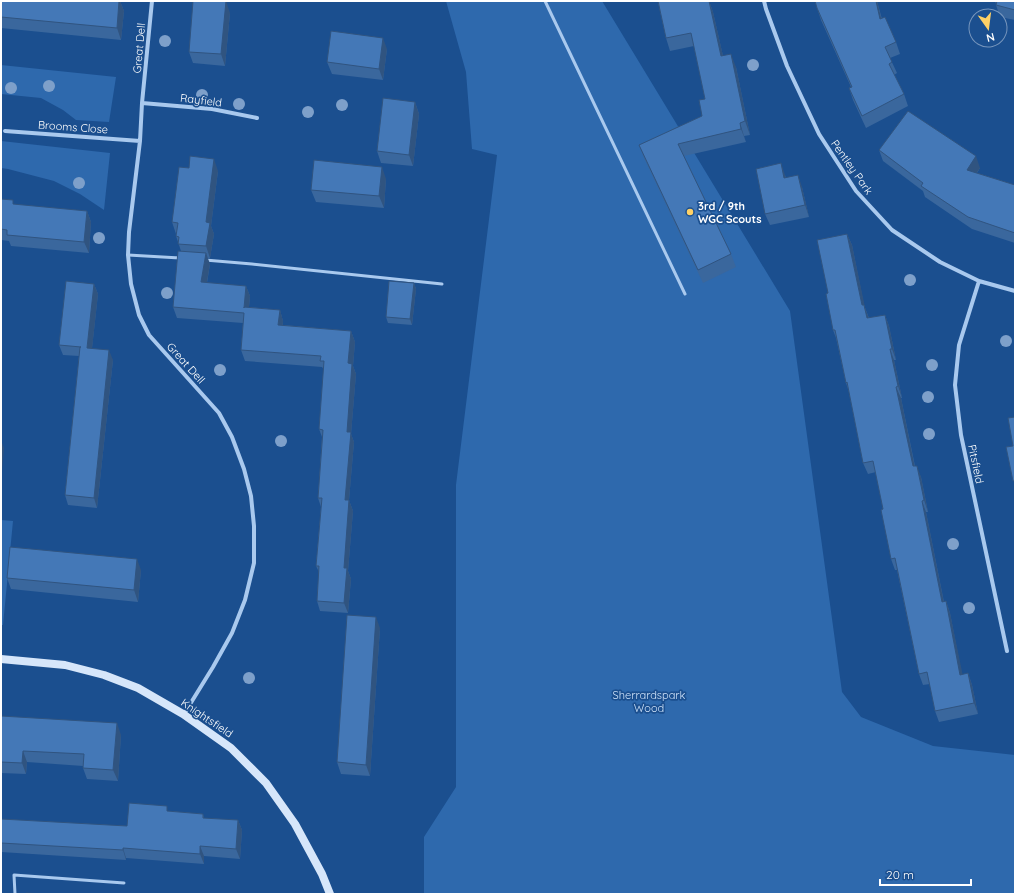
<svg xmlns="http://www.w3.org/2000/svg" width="1016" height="895" font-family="Quicksand,sans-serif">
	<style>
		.green { fill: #2e69ad }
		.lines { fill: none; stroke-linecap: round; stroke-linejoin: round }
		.lane { stroke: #a9c9ee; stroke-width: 3 }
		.street { stroke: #a9c9ee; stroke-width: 4 }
		.secondary { stroke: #d6e6fa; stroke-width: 8 }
		.tree { fill: #7ea0ca }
		.wall { fill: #3a679d }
		.shaded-wall { fill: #305480 }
		.building { fill: #4478b7; stroke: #305480 }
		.poi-dot { fill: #ffd166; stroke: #1b4f8f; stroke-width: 1.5 }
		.labels { text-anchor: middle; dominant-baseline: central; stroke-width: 3.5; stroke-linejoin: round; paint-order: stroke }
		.street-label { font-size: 11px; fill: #fff; stroke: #1b4f8f }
		.poi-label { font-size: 11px; font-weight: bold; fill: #fff; stroke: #1b4f8f; text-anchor: start }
		.park-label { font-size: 11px; fill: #cfe3fa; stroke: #1b4f8f }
	</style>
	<rect width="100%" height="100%" fill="#1b4f8f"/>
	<path class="green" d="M446 1H602L790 311 842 692 861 717 933 746 1015 755V894H424V837L456 787V485L497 155 472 149 466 72Z
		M1 65 116 77 109 122 76 120 63 110 41 98 1 94Z
		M1 141 110 153 104 210 80 194 54 181 8 169 1 168Z
		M1 520 13 521 3 625H1Z"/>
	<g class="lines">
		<path class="lane" d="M545 1 685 294
			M128 255 180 258
			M205 260 252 264 442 284
			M15 894 14 875 124 883"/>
		<path class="street" d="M152 1 142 103 140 141 129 232 128 255 131 284 139 315 149 335 219 413 232 437 244 469 251 496 254 526V563L245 600 232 633 213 667 184 714
			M764 1 766 9 787 66 819 134 856 191 892 230 940 262 979 281 1015 291
			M142 103 212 109 257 118
			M5 131 140 141
			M979 281 959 345 955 385 961 435 1007 651"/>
		<path class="secondary" d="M1 659 65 665 104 675 138 688 183 714 231 748 266 783 295 824 322 874 330 894"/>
	</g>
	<g class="tree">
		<circle cx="165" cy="41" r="6"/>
		<circle cx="753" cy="65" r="6"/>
		<circle cx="49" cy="86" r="6"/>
		<circle cx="11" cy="88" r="6"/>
		<circle cx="202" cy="95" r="6"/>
		<circle cx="239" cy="104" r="6"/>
		<circle cx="342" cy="105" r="6"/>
		<circle cx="308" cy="112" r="6"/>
		<circle cx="79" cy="183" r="6"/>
		<circle cx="99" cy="238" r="6"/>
		<circle cx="910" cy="280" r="6"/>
		<circle cx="167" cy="293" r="6"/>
		<circle cx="1006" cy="341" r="6"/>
		<circle cx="932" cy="365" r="6"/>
		<circle cx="220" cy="370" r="6"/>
		<circle cx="928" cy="397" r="6"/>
		<circle cx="929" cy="434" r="6"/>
		<circle cx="281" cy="441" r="6"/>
		<circle cx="953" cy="544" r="6"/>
		<circle cx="969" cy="608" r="6"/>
		<circle cx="249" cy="678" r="6"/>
	</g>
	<path class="wall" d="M1 1H120L124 11 121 40 1 28Z
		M657 1H709L713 12 723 56 736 67 750 135 744 136 746 142 684 156 731 254 736 267 703 283 644 158 639 145 702 116 705 99 694 46 670 51 666 38 658 2H657Z
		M815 1H877L882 19 896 42 900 54 890 58 897 73 894 75 904 94 908 106 866 128 853 100 849 88 851 87 821 20 817 8Z
		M995 1H1015V20L1000 17 996 5 997 4H996Z
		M230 13 225 66 193 63 189 52Z
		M387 49 383 80 332 74 327 62Z
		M415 102 419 114 413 166 381 163 377 151Z
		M879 150 980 168 977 173 1015 185V243L972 229 925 197 923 191 883 161Z
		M218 171 211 226 214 234 210 258H207L210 264 207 283 246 286 250 296 249 307 280 310 283 321V325L351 331 355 342 353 366 356 374 351 434 354 442 349 500 353 511 348 571 351 579 348 613 320 611 317 601 319 572 316 566 321 507 318 498 322 437 319 429 324 370 322 367 245 361 241 350 243 323 177 318 173 307 181 251 176 236V234L172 222Z
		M785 175 786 178 802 187 809 217 770 225 765 214Z
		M386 179 384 208 316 202 311 190Z
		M1 199 15 205 87 211 91 222 89 253 11 246 9 241 1 240Z
		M847 234 852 245 864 305 869 318 885 315 889 326 896 360H894L902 398H901L915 466 921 477 928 512H926L944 602 946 601 950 613 962 675 968 673 972 685 978 714 939 722 935 711 930 684 923 685 919 674 897 570H895L891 559 883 509 876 472 868 474 863 463 849 392 846 383 836 338 833 330 828 293Z
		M414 283 416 289 412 325 388 323 386 317Z
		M94 284 98 294 92 348 113 360 97 508 68 505 65 495 79 356 63 355 59 345Z
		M141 570 138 602 11 589 7 578Z
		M380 628 370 776 341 774 337 762Z
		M1 716 121 735 118 781 87 779 83 768V766L27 762 26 774 1 773Z
		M169 811 203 814 204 818 238 820 242 830 240 859 204 856V864L126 858V860L1 852V819L127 826Z"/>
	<path class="shaded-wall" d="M119 1H120L124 11 121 40 117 28Z
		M226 1 230 13 225 66 221 54Z
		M709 1 713 12 726 69 721 56Z
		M876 1H877L884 31 880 19Z
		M383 38 387 49 383 80 379 69Z
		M731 54 736 67 750 135 745 121Z
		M415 102 419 114 413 166 409 155Z
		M740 123 744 136 746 142 741 129Z
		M976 156 980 168 971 181 967 170Z
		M214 159 218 171 211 226 214 234 210 258 206 246V222Z
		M781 163 785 175 789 189 784 178Z
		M382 167 386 179 384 208 379 196Z
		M798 175 802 187 809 217 805 205Z
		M87 211 91 222 89 253 84 242Z
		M847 234 852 245 867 317 862 305Z
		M206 253 210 264 205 293 201 282Z
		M414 283 416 289 412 325 410 319Z
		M94 284 98 294 91 358 87 348Z
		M246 286 250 296 248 319 244 308Z
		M864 305 868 316 871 329 867 318Z
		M280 310 283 321 282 335 278 325Z
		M885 315 889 326 896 360 892 349Z
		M351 331 355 342 353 366 356 374 351 434 354 442 349 500 353 511 348 571 351 579 348 613 344 603V568L345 500 348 363Z
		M890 349 894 360 902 398 898 386Z
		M109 350 113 360 97 508 94 498Z
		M896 387 901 398 917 478 913 466Z
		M1 440 4 448 1 484Z
		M917 466 921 477 928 512 924 500Z
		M922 501 926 512 946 613 942 602Z
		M137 559 141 570 138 602 134 590Z
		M946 601 950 613 965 686 960 675Z
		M376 617 380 628 370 776 366 765Z
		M968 673 972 685 978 714 974 703Z
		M117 723 121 735 118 781 113 770Z
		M23 751 27 762 26 774 22 763Z
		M238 820 242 830 240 859 236 849Z
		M200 846 204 856V864L200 854Z
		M123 848 126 858V860L123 850Z"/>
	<path class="building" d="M1 1H119L117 28 1 17Z
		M193 1H226L221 54 189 52Z
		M658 1H709L721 56 731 54 745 121 740 123 741 129 678 144 731 254 698 270 639 145 702 116 699 100 705 99 691 33 666 38Z
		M815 1H876L880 19 885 17 896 42 885 47 892 62 889 64 904 94 862 116 849 88 852 87 817 8Z
		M997 1H1015V10L996 5Z
		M331 31 383 38 379 69 327 62Z
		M383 98 415 102 409 155 377 151Z
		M908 111 976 156 967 170 1015 185V233L968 217 921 186 923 183 879 150Z
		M190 156 214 159 206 222 210 223 206 246 178 244 179 237 176 236 178 223 172 222 179 167 189 168Z
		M314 160 382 167 379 196 311 190Z
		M781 163 784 178 798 175 805 205 765 214 756 169Z
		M1 199 13 200V204L87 211 84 242 7 235V230L1 229Z
		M847 234 862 305H864L867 318 885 315 892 349H890L898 386 896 387 913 466H917L924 500 922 501 942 602 946 601 960 675 968 673 974 703 935 711 927 672 919 674 895 558 891 559 881 510 883 509 873 461 863 463 847 382 846 383 835 330H833L826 294 828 293 817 240Z
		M178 251 206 253 201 282 246 286 244 308V307L280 310 278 325 351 331 348 363 352 364 347 432H351L345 500H349L344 568H347L344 603 317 601 319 566H316L322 498H318L323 430 319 429 324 361H320L321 356 241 350 244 313 173 307Z
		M66 281 94 284 87 348 109 350 94 498 65 495 80 347H81L59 345Z
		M389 281 414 283 410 319 386 317Z
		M1015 417V481H1013L1006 447 1013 446 1008 418Z
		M10 547 137 559 134 590 7 578Z
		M347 615 376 617 366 765 337 762Z
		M1 716 117 723 113 770 83 768 84 754 23 751 22 763 1 762Z
		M129 803 167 806V811L203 814V818L238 820 236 849 200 846V854L123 848V850L1 843V819L127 826Z
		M26 893 45 894H26Z"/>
	<circle class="poi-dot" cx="690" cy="212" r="4"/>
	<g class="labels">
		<g class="street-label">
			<text transform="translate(139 48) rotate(-85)">Great Dell</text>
			<text transform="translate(201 100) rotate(7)">Rayfield</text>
			<text transform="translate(73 127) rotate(4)">Brooms Close</text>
			<text transform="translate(852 167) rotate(55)">Pentley Park</text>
			<text transform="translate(186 363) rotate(48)">Great Dell</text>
			<text transform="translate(976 464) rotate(78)">Pitsfield</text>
			<text transform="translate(207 718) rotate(34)">Knightsfield</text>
		</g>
		<g class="poi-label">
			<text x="698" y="206">3rd / 9th<tspan x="698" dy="13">WGC Scouts</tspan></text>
		</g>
		<g class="park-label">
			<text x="649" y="695">Sherrardspark<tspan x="649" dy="13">Wood</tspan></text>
		</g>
	</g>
	<rect width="1016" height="895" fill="none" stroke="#ffffff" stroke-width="4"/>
	<g transform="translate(988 28) rotate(166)"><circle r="19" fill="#1b4f8f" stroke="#7695bc"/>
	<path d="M0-3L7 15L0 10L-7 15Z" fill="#ffd166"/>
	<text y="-6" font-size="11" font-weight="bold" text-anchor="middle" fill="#ffffff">N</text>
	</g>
	<path d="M880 879v6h91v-6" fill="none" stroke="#ffffff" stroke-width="2"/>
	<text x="886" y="879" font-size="12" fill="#ffffff" stroke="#1b4f8f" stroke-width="3" paint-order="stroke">20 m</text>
</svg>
